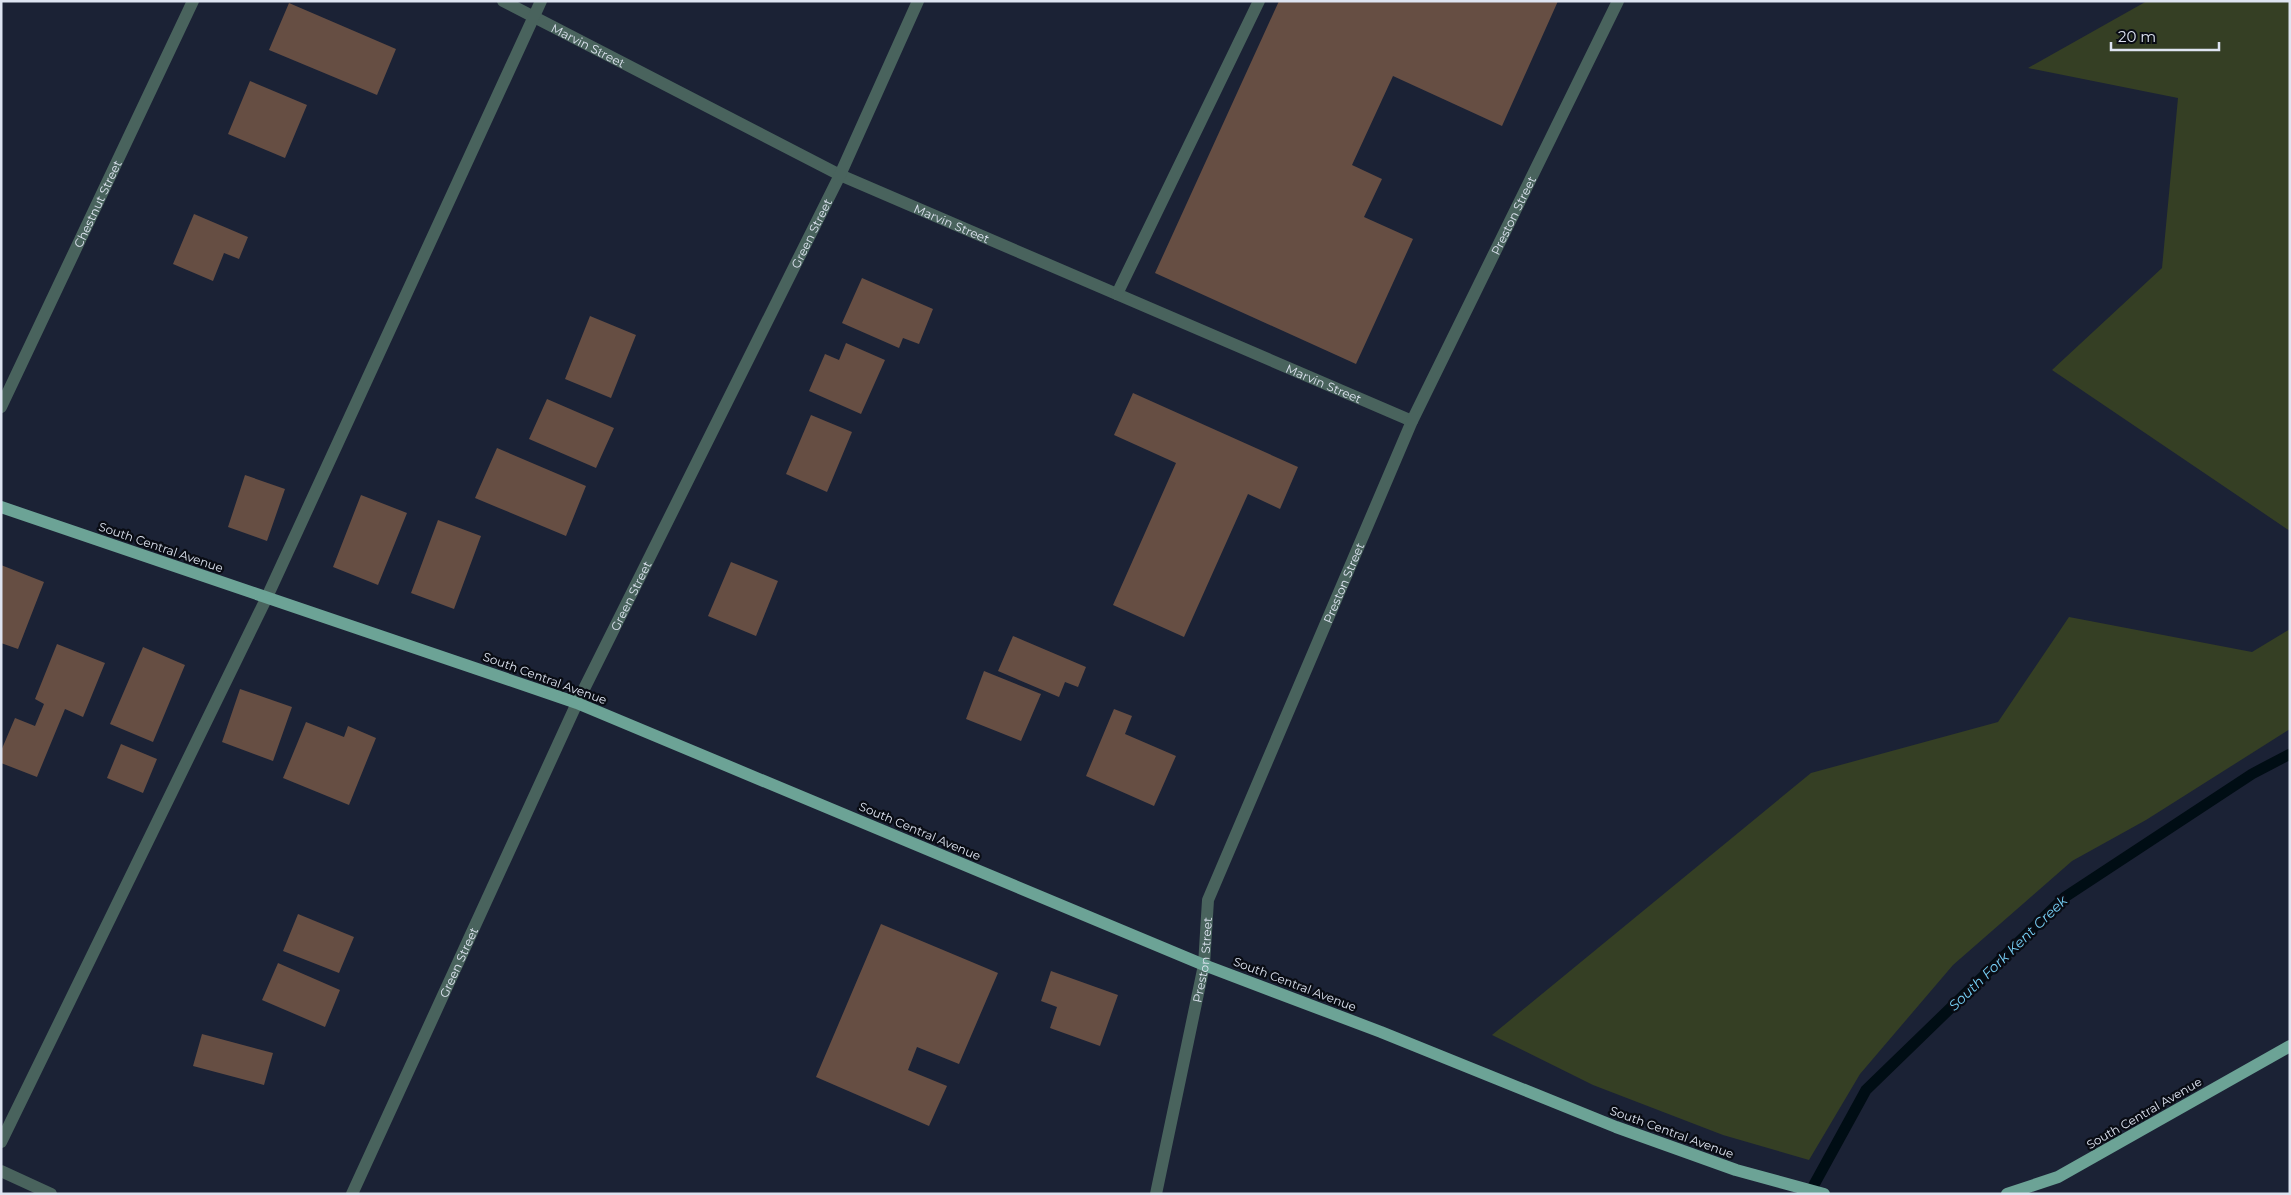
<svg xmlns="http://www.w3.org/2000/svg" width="2291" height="1195" font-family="Montserrat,sans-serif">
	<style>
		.green { fill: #353f24 }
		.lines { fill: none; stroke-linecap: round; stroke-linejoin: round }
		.stream { stroke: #000d14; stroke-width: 11 }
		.building { fill: #664e43 }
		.minor { stroke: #49635d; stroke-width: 12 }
		.major { stroke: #6ca396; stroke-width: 12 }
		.labels { text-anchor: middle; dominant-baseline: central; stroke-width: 4.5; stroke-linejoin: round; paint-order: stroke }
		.street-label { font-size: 12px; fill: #dee4f1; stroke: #090c14 }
		.water-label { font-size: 14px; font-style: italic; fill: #76cff5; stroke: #090c14 }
	</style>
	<rect width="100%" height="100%" fill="#1b2235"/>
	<path class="green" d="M2147 1H2290V531L2052 370 2162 268 2178 98 2028 68Z
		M2069 617 2252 652 2290 629V729L2146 820 2072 861 1953 965 1860 1074 1809 1160 1723 1135 1593 1085 1492 1035 1811 773 1998 722Z"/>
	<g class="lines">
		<path class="stream" d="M1809 1194 1866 1090 2065 897 2252 774 2290 754"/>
	</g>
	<path class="building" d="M1279 1H1558L1502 126 1393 76 1352 165 1382 179 1364 217 1413 239 1356 364 1155 273Z
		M289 3 396 49 377 95 269 50Z
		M250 81 307 105 285 158 228 134Z
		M194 214 248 237 239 259 224 253 213 281 173 264Z
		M862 278 933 309 919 344 903 338 899 348 842 323Z
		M590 316 636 335 611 398 565 379Z
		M846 343 885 360 861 414 809 391 825 354 839 360Z
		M1133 393 1298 467 1280 509 1248 494 1184 637 1113 605 1176 463 1114 435Z
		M547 399 614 428 596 468 529 439Z
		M811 415 852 432 827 492 786 474Z
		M497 448 586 486 566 536 475 498Z
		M245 475 285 489 267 541 228 527Z
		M361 495 407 513 378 585 333 567Z
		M438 520 481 536 454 609 411 593Z
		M731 562 778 581 756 636 708 616Z
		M1 565 44 582 18 649 1 643Z
		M1013 636 1086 667 1078 687 1065 682 1059 697 998 671Z
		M57 644 105 663 83 717 65 709 37 777 1 763V751L15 718 35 726 44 704 35 699Z
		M143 647 185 665 153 742 110 724Z
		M984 671 1041 694 1021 741 966 719Z
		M240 689 292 707 273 761 222 742Z
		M1114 709 1132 716 1125 734 1176 756 1154 806 1086 776Z
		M306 722 344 737 348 726 376 738 349 805 283 778Z
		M121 744 157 759 143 793 107 778Z
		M298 914 354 937 339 973 283 951Z
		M881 924 998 973 959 1064 917 1047 908 1070 947 1086 929 1126 816 1077Z
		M278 963 340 990 325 1027 262 1000Z
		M1051 971 1118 995 1100 1046 1050 1028 1057 1007 1041 1001Z
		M202 1034 273 1053 264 1085 193 1066Z"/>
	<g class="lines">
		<g class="minor">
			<path id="s1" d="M503 1 840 175 1412 421"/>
			<path d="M1117 294 1259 1"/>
			<path id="s2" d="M1 407 193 1"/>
			<path d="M1 1142 267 597 541 1"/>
			<path d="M1 1171 51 1194"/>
			<path id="s3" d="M352 1194 577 703 840 175 918 1"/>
			<path id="s4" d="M1156 1194 1204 965 1208 900 1412 421 1618 1"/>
		</g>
		<path class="major" d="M1 507 577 703 1204 965 1381 1032 1616 1127 1736 1170 1824 1194
			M2007 1194 2058 1177 2290 1046"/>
	</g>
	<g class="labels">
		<g class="street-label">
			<text stroke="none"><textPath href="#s1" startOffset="96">Marvin Street</textPath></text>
			<text stroke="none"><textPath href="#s2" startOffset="225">Chestnut Street</textPath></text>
			<text stroke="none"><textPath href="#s4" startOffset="1049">Preston Street</textPath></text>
			<text stroke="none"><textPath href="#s1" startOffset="501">Marvin Street</textPath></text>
			<text stroke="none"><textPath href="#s3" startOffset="1065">Green Street</textPath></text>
			<text stroke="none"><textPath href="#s1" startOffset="906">Marvin Street</textPath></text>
			<text transform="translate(161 547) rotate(19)">South Central Avenue</text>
			<text stroke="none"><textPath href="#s4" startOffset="644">Preston Street</textPath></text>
			<text stroke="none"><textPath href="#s3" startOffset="660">Green Street</textPath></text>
			<text transform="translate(545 678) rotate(20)">South Central Avenue</text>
			<text transform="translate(920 831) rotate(23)">South Central Avenue</text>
			<text stroke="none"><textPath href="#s4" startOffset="239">Preston Street</textPath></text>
			<text stroke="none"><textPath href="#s3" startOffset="255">Green Street</textPath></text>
			<text transform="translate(1295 984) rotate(21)">South Central Avenue</text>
			<text transform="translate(2144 1113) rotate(-30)">South Central Avenue</text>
			<text transform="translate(1672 1132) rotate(20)">South Central Avenue</text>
		</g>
		<g class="water-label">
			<text transform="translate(2008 953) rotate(-44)">South Fork Kent Creek</text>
		</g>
	</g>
	<rect width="2291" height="1195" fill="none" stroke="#dee4f1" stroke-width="5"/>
	<path d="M2111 42v8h108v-8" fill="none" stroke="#dee4f1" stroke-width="2.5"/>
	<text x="2118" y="42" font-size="15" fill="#dee4f1" stroke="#090c14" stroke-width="4" paint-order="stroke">20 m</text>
</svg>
